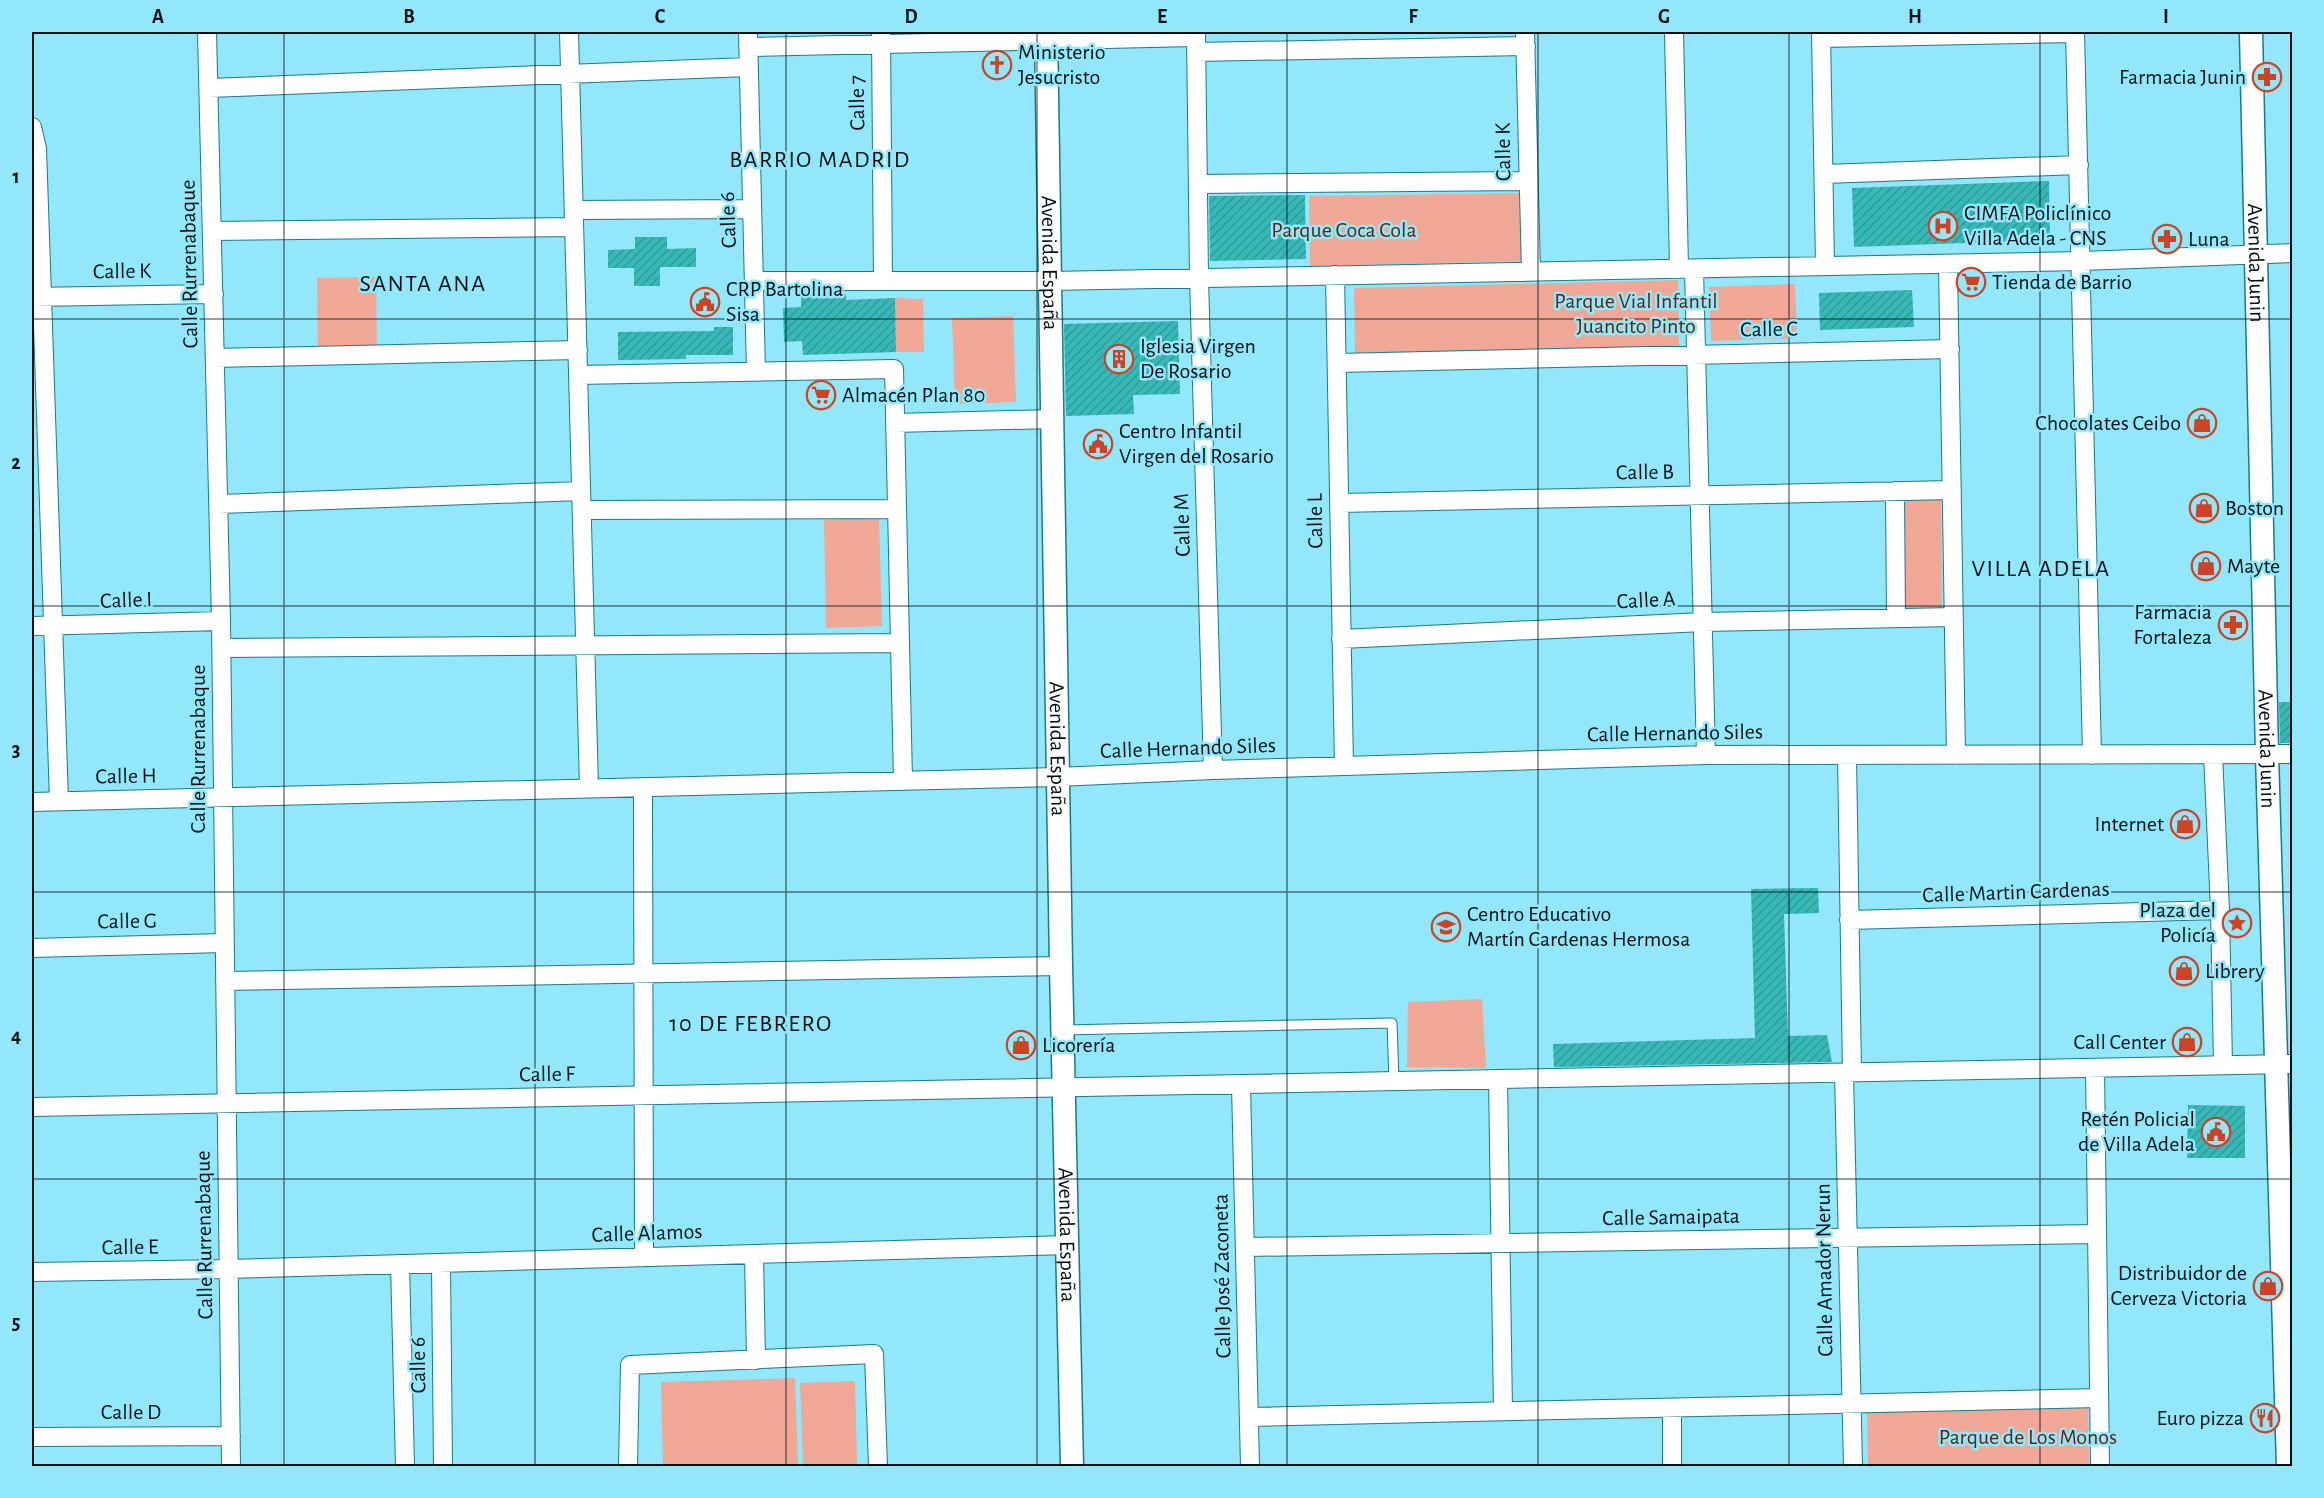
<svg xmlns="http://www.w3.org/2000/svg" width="2324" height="1498" font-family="'Alegreya Sans',sans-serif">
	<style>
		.green { fill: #f0a796 }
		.building { fill: url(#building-hatch) }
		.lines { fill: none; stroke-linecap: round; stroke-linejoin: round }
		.service-casing { stroke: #1b798b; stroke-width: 11 }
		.minor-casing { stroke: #1b798b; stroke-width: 20 }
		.tertiary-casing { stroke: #1b798b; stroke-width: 25 }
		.service { stroke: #fff; stroke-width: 9 }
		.minor { stroke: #fff; stroke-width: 18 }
		.tertiary { stroke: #fff; stroke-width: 22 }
		.grid { fill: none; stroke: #001116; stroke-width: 1.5; stroke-opacity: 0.55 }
		.labels { text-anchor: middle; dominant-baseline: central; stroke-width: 5; stroke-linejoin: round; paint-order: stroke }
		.poi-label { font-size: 22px; fill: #001116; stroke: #92e7fa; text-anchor: start }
		.street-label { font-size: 22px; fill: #001116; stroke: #92e7fa }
		.park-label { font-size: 22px; fill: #671d0e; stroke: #92e7fa }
		.neighbourhood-label { font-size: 24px; letter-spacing: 1.5px; fill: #001116; stroke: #92e7fa }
		.neatline { fill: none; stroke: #001116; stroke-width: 2 }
		.grid-label { font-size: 20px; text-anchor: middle; font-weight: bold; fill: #001116 }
	</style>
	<defs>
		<pattern id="building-hatch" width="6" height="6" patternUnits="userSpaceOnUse" patternTransform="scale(1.5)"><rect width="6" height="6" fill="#37b7b5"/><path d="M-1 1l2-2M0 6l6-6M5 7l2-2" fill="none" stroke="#2f9c9b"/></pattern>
	</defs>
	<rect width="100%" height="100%" fill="#92e7fa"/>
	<path class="green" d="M1517 193 1523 196 1530 261 1310 266 1309 196Z
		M376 277 377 361 318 362 317 278Z
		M1678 280 1679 346 1355 353 1354 288Z
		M1795 284 1797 338 1711 341 1709 287Z
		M895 298 923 299 924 352H896Z
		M1013 316 1016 402 955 404 952 318Z
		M1902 497 1941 499 1942 607 1904 609Z
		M879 518 882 626 826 628 824 520Z
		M1482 999 1486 1068 1407 1067 1408 1002Z
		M795 1378 798 1466H663L661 1382Z
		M855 1381 857 1466H803L800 1383Z
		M2088 1405 2089 1466H1868L1867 1412Z"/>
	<path class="building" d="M2049 181 2050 240 1854 247 1852 188Z
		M1305 195 1306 259 1210 261 1209 196Z
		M635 237H667V249L696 248V267H660V286H634V268H608V250L635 249Z
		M1912 290 1914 327 1820 330 1819 293Z
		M846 294V300L895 298 896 352 803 355 802 341 784 342 783 308 801 307V295Z
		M1178 321 1180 394 1133 395 1134 414 1066 416 1064 324Z
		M714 327H733V355H686V359L618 360V332L714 331Z
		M2279 702H2292V743H2280Z
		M1818 888 1819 913 1784 914 1788 1036 1827 1035 1832 1062 1554 1067 1553 1044 1755 1038 1751 889Z
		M2188 1105 2245 1106V1158H2187Z"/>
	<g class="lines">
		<g class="service-casing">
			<path id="service" d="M1063 1030 1392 1023 1394 1081"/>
		</g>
		<g class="minor-casing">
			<path id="minor" d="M207 32 221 621 231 1466
				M569 32 589 788
				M748 32 756 372
				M1196 32 1199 278 1213 770
				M1525 32 1531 272
				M1674 32 1679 269
				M1821 32 1825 266
				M2075 32 2092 755
				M881 33 883 281
				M1821 38 2075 33
				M748 47 1196 37
				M1196 52 1526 46
				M209 88 748 67
				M32 127 37 148 59 801
				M1824 174 2079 165
				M1198 184 1528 181
				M574 210 752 209
				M212 231 574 227
				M1948 264 1956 755
				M1694 269 1706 755
				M1335 275 1344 766
				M754 281H1050L2082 261 2292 253
				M32 297 214 294
				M215 358 578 350
				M1337 363 1950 349
				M578 375 894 369 903 781
				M895 423 1052 419
				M1895 491 1896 618
				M1339 503 1952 490
				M219 504 581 491
				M582 510 897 509
				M32 626 221 621
				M1341 639 1703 622 1954 617
				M222 648 900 643
				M2213 754 2220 910 2223 1065
				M1847 755 1852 1073
				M643 787 644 1257
				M32 802 1058 777 1213 770 1706 755 2292 754
				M1849 920 2220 910
				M32 948 224 943
				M225 981 1061 966
				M2095 1068 2100 1466
				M1844 1073 1853 1466
				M1498 1079 1503 1411
				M1241 1085 1250 1466
				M32 1107 2292 1064
				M1246 1247 2097 1234
				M754 1254 756 1360
				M441 1263 443 1466
				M400 1264 405 1466
				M32 1272 228 1269 1067 1245
				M1672 1408V1466
				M1249 1417 2099 1398
				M32 1437 231 1436
				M628 1466 630 1365 874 1354 878 1466"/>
		</g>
		<g class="tertiary-casing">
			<g id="tertiary">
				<path id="s1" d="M1046 32 1061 966 1072 1466"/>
				<path id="s2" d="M2251 32 2267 754 2288 1466"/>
			</g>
		</g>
		<use href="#service" class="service"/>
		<use href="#minor" class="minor"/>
		<use href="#tertiary" class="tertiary"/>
	</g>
	<path class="grid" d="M284 32V1466M535 32V1466M786 32V1466M1037 32V1466M1287 32V1466M1538 32V1466M1789 32V1466M2040 32V1466M32 319H2292M32 606H2292M32 892H2292M32 1179H2292"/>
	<defs>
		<g id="church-ring" transform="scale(1.5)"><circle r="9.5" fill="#92e7fa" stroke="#cd4325" stroke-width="1.5"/><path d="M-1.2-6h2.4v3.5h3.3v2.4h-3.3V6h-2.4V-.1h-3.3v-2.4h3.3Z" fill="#cd4325"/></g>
		<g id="pharmacy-ring" transform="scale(1.5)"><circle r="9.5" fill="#92e7fa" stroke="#cd4325" stroke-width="1.5"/><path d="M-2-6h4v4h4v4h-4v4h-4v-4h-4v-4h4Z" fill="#cd4325"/></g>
		<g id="hospital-ring" transform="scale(1.5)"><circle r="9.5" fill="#92e7fa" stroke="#cd4325" stroke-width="1.5"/><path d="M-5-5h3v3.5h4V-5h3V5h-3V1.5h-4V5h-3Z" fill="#cd4325"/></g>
		<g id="supermarket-ring" transform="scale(1.5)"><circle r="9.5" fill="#92e7fa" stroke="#cd4325" stroke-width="1.5"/><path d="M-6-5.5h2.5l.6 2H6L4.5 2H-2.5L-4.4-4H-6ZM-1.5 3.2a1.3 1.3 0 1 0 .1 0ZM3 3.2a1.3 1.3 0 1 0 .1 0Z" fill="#cd4325"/></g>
		<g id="civic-ring" transform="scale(1.5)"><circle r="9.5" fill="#92e7fa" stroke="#cd4325" stroke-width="1.5"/><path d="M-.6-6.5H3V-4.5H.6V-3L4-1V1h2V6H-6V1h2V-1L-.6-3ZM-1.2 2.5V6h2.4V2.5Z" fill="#cd4325"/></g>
		<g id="building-ring" transform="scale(1.5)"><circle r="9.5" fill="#92e7fa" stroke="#cd4325" stroke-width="1.5"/><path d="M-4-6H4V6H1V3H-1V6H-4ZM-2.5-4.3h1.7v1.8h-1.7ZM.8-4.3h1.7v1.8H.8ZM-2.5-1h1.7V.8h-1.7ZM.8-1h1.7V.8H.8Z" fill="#cd4325"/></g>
		<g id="shop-ring" transform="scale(1.5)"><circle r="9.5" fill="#92e7fa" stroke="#cd4325" stroke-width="1.5"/><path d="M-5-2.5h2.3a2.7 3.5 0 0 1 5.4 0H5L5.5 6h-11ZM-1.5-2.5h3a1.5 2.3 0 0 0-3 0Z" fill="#cd4325"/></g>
		<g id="sight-ring" transform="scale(1.5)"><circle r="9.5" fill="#92e7fa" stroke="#cd4325" stroke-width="1.5"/><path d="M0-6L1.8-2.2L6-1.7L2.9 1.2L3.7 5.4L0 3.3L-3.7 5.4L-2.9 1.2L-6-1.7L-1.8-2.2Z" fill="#cd4325"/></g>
		<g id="school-ring" transform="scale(1.5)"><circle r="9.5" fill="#92e7fa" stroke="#cd4325" stroke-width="1.5"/><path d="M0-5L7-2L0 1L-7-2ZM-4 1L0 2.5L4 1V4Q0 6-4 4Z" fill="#cd4325"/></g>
		<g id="restaurant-ring" transform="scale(1.5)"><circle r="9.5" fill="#92e7fa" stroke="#cd4325" stroke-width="1.5"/><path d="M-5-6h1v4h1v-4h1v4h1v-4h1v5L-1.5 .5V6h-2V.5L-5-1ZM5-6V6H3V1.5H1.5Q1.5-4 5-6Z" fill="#cd4325"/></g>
	</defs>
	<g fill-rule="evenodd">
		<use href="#church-ring" x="997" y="65"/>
		<use href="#pharmacy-ring" x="2267" y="77"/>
		<use href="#hospital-ring" x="1943" y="226"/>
		<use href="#pharmacy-ring" x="2167" y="239"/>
		<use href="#supermarket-ring" x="1971" y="282"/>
		<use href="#civic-ring" x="705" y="302"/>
		<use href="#building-ring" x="1119" y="359"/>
		<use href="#supermarket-ring" x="821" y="395"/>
		<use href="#shop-ring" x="2202" y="423"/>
		<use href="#civic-ring" x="1098" y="444"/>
		<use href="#shop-ring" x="2204" y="508"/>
		<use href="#shop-ring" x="2206" y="566"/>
		<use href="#pharmacy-ring" x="2233" y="625"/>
		<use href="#shop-ring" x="2185" y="824"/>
		<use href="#sight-ring" x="2237" y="923"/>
		<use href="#school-ring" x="1446" y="927"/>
		<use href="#shop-ring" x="2184" y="971"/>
		<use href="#shop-ring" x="2187" y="1042"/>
		<use href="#shop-ring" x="1021" y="1045"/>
		<use href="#civic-ring" x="2216" y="1132"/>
		<use href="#shop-ring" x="2268" y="1286"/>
		<use href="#restaurant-ring" x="2265" y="1418"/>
	</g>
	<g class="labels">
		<g class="poi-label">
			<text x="1018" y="52">Ministerio<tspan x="1018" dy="25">Jesucristo</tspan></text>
			<text x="2246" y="77" text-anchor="end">Farmacia Junin</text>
			<text x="1964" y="213">CIMFA Policlínico<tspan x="1964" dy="25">Villa Adela - CNS</tspan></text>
			<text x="2188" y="239">Luna</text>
			<text x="1992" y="282">Tienda de Barrio</text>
			<text x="726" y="289">CRP Bartolina<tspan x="726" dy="25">Sisa</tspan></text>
			<text x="1140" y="346">Iglesia Virgen<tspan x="1140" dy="25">De Rosario</tspan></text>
			<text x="842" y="395">Almacén Plan 80</text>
			<text x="2181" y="423" text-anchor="end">Chocolates Ceibo</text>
			<text x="1119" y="431">Centro Infantil<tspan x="1119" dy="25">Virgen del Rosario</tspan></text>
			<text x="2225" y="508">Boston</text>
			<text x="2227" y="566">Mayte</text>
			<text x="2212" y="612" text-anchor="end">Farmacia<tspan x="2212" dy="25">Fortaleza</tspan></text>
			<text x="2164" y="824" text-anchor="end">Internet</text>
			<text x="2216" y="910" text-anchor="end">Plaza del<tspan x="2216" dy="25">Policía</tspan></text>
			<text x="1467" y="914">Centro Educativo<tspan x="1467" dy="25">Martín Cardenas Hermosa</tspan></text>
			<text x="2205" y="971">Librery</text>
			<text x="2166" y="1042" text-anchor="end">Call Center</text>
			<text x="1042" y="1045">Licorería</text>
			<text x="2195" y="1119" text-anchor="end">Retén Policial<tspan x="2195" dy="25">de Villa Adela</tspan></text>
			<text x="2247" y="1273" text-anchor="end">Distribuidor de<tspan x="2247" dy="25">Cerveza Victoria</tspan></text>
			<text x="2244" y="1418" text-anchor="end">Euro pizza</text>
		</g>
		<g class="street-label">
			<text transform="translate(857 103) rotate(-91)">Calle 7</text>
			<text transform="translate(1503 152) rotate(-91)">Calle K</text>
			<text transform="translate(728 220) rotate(-92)">Calle 6</text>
			<text stroke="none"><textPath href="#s1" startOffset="231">Avenida España</textPath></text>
			<text stroke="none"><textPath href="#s2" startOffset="231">Avenida Junin</textPath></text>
			<text transform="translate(189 264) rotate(-91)">Calle Rurrenabaque</text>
			<text transform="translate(122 271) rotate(-1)">Calle K</text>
			<text transform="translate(1769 329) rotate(-1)">Calle C</text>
			<text transform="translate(1645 472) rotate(-1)">Calle B</text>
			<text transform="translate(1315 521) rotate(-91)">Calle L</text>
			<text transform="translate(1182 525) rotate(-92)">Calle M</text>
			<text transform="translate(126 600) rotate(-2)">Calle I</text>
			<text transform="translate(1646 600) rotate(-3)">Calle A</text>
			<text transform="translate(1675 733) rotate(-1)">Calle Hernando Siles</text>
			<text transform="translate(1188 748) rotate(-2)">Calle Hernando Siles</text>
			<text transform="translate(198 749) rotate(-90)">Calle Rurrenabaque</text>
			<text stroke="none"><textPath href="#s1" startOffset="717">Avenida España</textPath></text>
			<text stroke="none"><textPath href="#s2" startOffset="717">Avenida Junin</textPath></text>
			<text transform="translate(126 776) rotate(-1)">Calle H</text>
			<text transform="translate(2016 892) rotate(-2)">Calle Martin Cardenas</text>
			<text transform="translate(127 921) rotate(-1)">Calle G</text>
			<text transform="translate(547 1074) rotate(-1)">Calle F</text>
			<text transform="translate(1671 1217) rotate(-1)">Calle Samaipata</text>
			<text transform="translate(647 1233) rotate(-2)">Calle Alamos</text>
			<text transform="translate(204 1235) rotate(-91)">Calle Rurrenabaque</text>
			<text stroke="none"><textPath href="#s1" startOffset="1203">Avenida España</textPath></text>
			<text transform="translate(130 1247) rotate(-1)">Calle E</text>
			<text transform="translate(1824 1270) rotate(-91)">Calle Amador Nerun</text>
			<text transform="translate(1222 1276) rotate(-91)">Calle José Zaconeta</text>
			<text transform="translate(418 1365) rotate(-91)">Calle 6</text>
			<text x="131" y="1412">Calle D</text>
		</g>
		<g class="park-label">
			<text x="1344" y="230">Parque Coca Cola</text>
			<text x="1636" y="301">Parque Vial Infantil<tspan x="1636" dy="25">Juancito Pinto</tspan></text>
			<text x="2028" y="1437">Parque de Los Monos</text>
		</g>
		<g class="neighbourhood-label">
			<text x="820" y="160">BARRIO MADRID</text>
			<text x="423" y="284">SANTA ANA</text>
			<text x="2041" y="569">VILLA ADELA</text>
			<text x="751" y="1024">10 DE FEBRERO</text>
		</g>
	</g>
	<rect width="2324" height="1498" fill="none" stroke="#92e7fa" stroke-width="66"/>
	<rect x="33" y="33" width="2258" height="1432" class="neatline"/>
	<g class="grid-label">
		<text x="158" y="23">A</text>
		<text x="409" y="23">B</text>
		<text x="660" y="23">C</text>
		<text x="911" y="23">D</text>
		<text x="1162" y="23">E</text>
		<text x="1413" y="23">F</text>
		<text x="1664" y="23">G</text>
		<text x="1915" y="23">H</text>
		<text x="2166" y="23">I</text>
		<text x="16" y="183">1</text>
		<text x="16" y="469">2</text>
		<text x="16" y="756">3</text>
		<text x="16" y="1042">4</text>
		<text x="16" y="1329">5</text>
	</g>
</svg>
